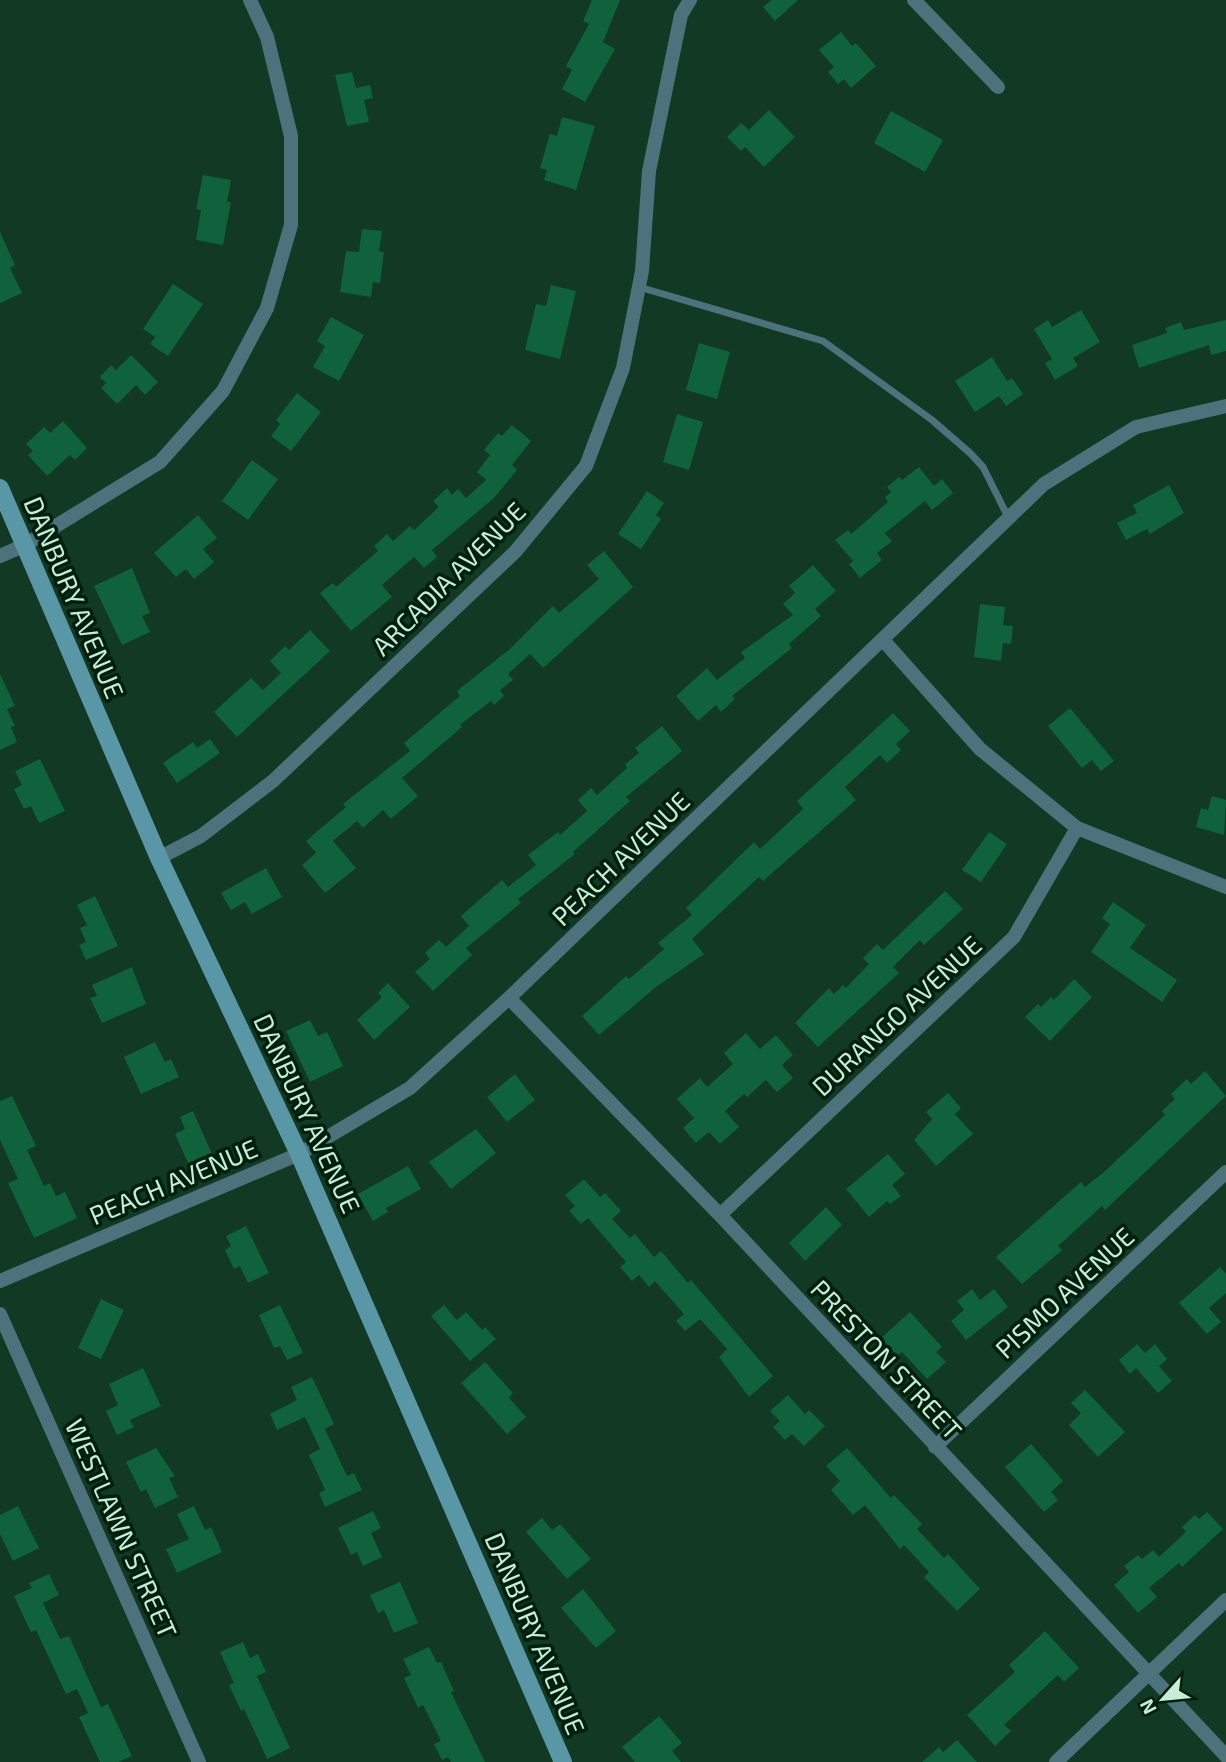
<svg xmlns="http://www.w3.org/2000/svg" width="1226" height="1762" font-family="'Exo 2',sans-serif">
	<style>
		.building { fill: #0f623b }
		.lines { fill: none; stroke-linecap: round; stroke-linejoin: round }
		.lane { stroke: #4d727c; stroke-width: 7 }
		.street { stroke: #4d727c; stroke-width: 14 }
		.secondary { stroke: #5996a6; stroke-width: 18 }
		.labels { text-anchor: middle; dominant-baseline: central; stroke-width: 7; stroke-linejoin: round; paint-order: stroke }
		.street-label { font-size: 26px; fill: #c8edd5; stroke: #001f0e }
	</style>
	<rect width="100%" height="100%" fill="#113923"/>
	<path class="building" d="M592 0H620L603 42 615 49 585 102 562 89 572 70 566 66 589 24 583 21Z
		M772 0H798L775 21 763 7Z
		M841 32 852 46 856 43 876 66 851 88 844 79 838 84 828 72 834 67 819 50Z
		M352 72 356 88 370 85 373 98 364 100 369 122 347 126 335 75Z
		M769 110 795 137 764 167 745 147 741 151 727 137 741 123 749 130Z
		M891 111 943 140 925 172 874 143Z
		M562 117 595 126 576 190 544 180 547 170 540 168 550 134 557 136Z
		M203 175 231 180 227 202H231L223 245 196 240 201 210 196 209Z
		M362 229 382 231 379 251 384 252 380 283 373 282 371 297 340 292 346 251 359 252Z
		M0 232 15 265 10 268 22 293 0 303Z
		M173 284 203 304 168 356 150 344 155 337 143 329Z
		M551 285 576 291 560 359 525 350 536 304 546 306Z
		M1081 310 1100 342 1073 358 1078 366 1055 380 1045 363 1052 359 1034 329 1048 320 1052 327Z
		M331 317 364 335 339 381 313 367 325 346 317 341Z
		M1226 320V351L1211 355 1209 345 1139 368 1132 345 1167 333 1165 328 1181 322 1184 330Z
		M699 343 730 352 717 399 686 390Z
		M131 355 158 382 145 395 136 385 117 404 101 388 106 383 100 377 111 365 116 370Z
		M992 357 1007 381 1012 378 1023 394 1006 406 999 396 975 412 955 381Z
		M297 393 321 412 291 451 271 436 280 424 276 420Z
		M677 414 703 422 689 470 663 462Z
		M63 421 87 448 75 460 70 455 47 476 28 455 33 451 26 444 44 427 50 433Z
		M512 425 531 441 512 465 517 470 494 498 432 550 437 557 424 568 414 557 382 585 392 597 351 631 320 593 333 583 336 587 378 551 374 546 387 534 393 541 410 526 414 530 439 507 433 501 447 488 452 495 458 489 466 498 486 480 477 472 490 455 484 450 498 433 502 436Z
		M252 460 278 479 248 520 222 501Z
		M919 467 934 486 942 479 953 493 932 510 925 501 885 533 892 541 877 553 882 560 860 578 849 564 853 561 835 540 848 530 851 534 888 502 885 497 891 492 887 487 899 477 902 480Z
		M1169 485 1184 513 1150 534 1147 529 1126 540 1117 523 1137 513 1133 505Z
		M647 491 664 503 656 515 661 519 641 549 618 534Z
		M198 515 217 538 203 549 214 562 194 579 186 569 176 577 154 553Z
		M604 551 633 587 543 668 530 654 508 674 513 680 500 690 504 696 494 705 491 701 460 725 462 727 402 778 418 796 391 819 383 810 363 828 357 821 333 841 356 868 325 893 302 865 316 853 306 841 346 807 343 804 410 751 404 743 460 696 457 691 511 648 553 606 559 613 599 579 587 565Z
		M813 565 836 591 815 609 821 616 789 644 792 648 732 696 735 699 721 712 716 705 698 721 676 696 707 668 717 680 745 658 741 652 793 615 783 604 795 593 789 586Z
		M132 568 150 613 142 616 150 632 122 645 94 586Z
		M980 604 1005 607 1003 625 1013 626 1011 644 1003 643 1001 661 974 657Z
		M310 630 330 651 237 737 214 712 251 678 263 690 281 673 270 661 285 646 289 650Z
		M0 674 15 706 7 709 15 726 11 727 17 742 0 750Z
		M1070 708 1114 761 1101 771 1092 760 1082 768 1048 726Z
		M893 713 910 731 896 744 901 750 887 763 880 755 845 787 856 800 763 881 759 877 692 939 704 954 656 987 599 1035 582 1016 626 976 629 979 664 949 658 943 692 915 686 908 754 842 760 849 803 809 797 801Z
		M662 726 682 751 626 797 630 801 573 852 575 854 518 899 521 903 466 948 472 955 433 991 415 972 430 959 425 953 439 940 446 947 469 926 461 916 502 880 508 887 536 865 528 855 558 832 560 835 587 811 578 800 591 788 597 795 627 768 625 764 639 753 635 748Z
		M210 739 220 753 177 783 163 763 193 742 197 748Z
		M40 759 65 811 39 823 31 806 24 809 14 789 22 785 15 771Z
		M1212 796 1226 800 1224 835 1196 827 1201 808 1208 810Z
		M989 832 1007 844 981 882 962 870Z
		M266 868 282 897 252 914 245 902 231 910 221 893Z
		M945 891 963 909 924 945 920 940 893 967 899 973 818 1047 795 1023 829 988 834 994 843 985 846 988 869 964 863 958 877 944 883 950Z
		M95 896 118 946 86 960 79 945 86 942 80 928 87 925 77 905Z
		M1113 902 1146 925 1130 948 1177 980 1162 1002 1091 952 1110 924 1102 918Z
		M132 967 146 1004 102 1023 90 998 97 996 92 985Z
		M1074 979 1092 997 1050 1041 1025 1017 1038 1004 1041 1007 1051 997 1054 1000Z
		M388 983 410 1007 374 1040 357 1020 382 997 378 993Z
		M310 1020 318 1036 327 1032 343 1066 310 1082 286 1031Z
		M746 1033 760 1049 776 1035 793 1055 782 1065 793 1078 777 1092 766 1080 747 1097 744 1094 725 1111 739 1127 720 1144 709 1132 696 1143 683 1128 694 1118 677 1099 700 1078 707 1087 733 1064 724 1053Z
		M155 1042 165 1062 171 1059 179 1077 141 1094 124 1057Z
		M1205 1071 1226 1096 1105 1210 1102 1206 1058 1246 1062 1250 1022 1284 996 1257 1081 1182 1085 1187 1104 1172 1165 1115 1162 1111 1175 1099 1171 1094 1187 1079 1191 1084Z
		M515 1074 535 1100 507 1122 487 1097Z
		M948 1093 961 1108 955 1114 973 1134 936 1166 914 1140 932 1119 926 1112Z
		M12 1096 36 1146 27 1150 44 1186 50 1183 56 1196 65 1192 77 1218 34 1238 8 1183 18 1179 0 1140V1101Z
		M193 1111 212 1154 189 1165 175 1134 185 1129 180 1117Z
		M476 1129 496 1153 451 1189 429 1162Z
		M888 1154 905 1174 892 1185 901 1196 890 1204 887 1201 869 1217 846 1189Z
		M408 1166 421 1189 386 1208 388 1212 373 1221 358 1194Z
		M584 1179 600 1197 605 1193 621 1211 612 1219 630 1238 635 1234 654 1257 661 1251 688 1283 691 1280 773 1376 749 1397 719 1357 727 1349 700 1319 685 1331 676 1321 684 1314 655 1281 649 1287 639 1275 632 1281 620 1267 626 1262 588 1218 581 1224 569 1211 575 1206 565 1195Z
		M826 1207 842 1225 805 1261 789 1243Z
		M246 1226 269 1273 248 1283 240 1266 234 1269 225 1250 231 1246 226 1236Z
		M1220 1267 1226 1274V1293L1209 1308 1221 1322 1207 1334 1179 1303Z
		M972 1289 980 1300 994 1289 1008 1307 966 1340 951 1321 964 1310 957 1301Z
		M101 1299 124 1310 101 1359 78 1348Z
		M280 1305 303 1353 287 1360 280 1346 274 1348 259 1315Z
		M444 1305 457 1320 466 1312 482 1330 485 1327 496 1339 470 1361 431 1316Z
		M910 1312 942 1347 936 1352 946 1362 927 1379 902 1352 897 1356 881 1338Z
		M1137 1344 1145 1353 1155 1344 1167 1359 1159 1366 1172 1381 1158 1393 1136 1368 1130 1374 1119 1360Z
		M485 1362 513 1393 509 1398 526 1417 507 1434 461 1383Z
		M143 1368 161 1406 130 1420 134 1427 117 1435 106 1411 118 1405 109 1384Z
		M312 1377 334 1424 325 1429 347 1476 354 1473 362 1490 325 1507 319 1493 325 1490 309 1455 320 1449 305 1417 277 1430 270 1414 297 1400 291 1387Z
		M1085 1390 1125 1432 1098 1457 1069 1425 1081 1413 1071 1403Z
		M788 1395 805 1414 809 1410 825 1426 804 1446 792 1434 785 1440 773 1427 780 1421 770 1411Z
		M1031 1444 1063 1481 1051 1492 1058 1500 1044 1512 1005 1467Z
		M156 1448 175 1476 169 1478 178 1497 155 1508 146 1489 141 1492 126 1462Z
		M847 1448 891 1498 894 1495 922 1524 917 1529 944 1558 948 1554 980 1589 957 1611 924 1577 929 1572 904 1545 900 1549 865 1505 853 1515 831 1490 840 1481 826 1466Z
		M18 1506 39 1548 13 1561 0 1534V1515Z
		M194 1506 205 1530 211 1527 222 1552 177 1573 166 1549 189 1539 177 1514Z
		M373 1511 381 1528 371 1533 382 1557 363 1566 357 1552 351 1555 338 1528Z
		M1207 1512 1223 1529 1182 1567 1179 1563 1149 1588 1157 1597 1138 1613 1114 1585 1129 1572 1124 1566 1138 1555 1142 1559 1153 1550 1159 1557 1186 1532 1182 1527 1195 1515 1199 1519Z
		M542 1518 552 1530 560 1524 591 1559 567 1579 526 1532Z
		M49 1574 59 1595 43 1603 60 1639 69 1636 101 1707 108 1704 132 1756 118 1762H100L79 1717 88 1713 77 1689 66 1694 36 1630 31 1632 14 1596 32 1588 29 1583Z
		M400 1582 418 1623 394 1633 384 1610 378 1613 370 1595Z
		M583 1589 616 1631 596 1648 561 1608Z
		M1045 1631 1079 1668 1064 1682 1058 1675 1004 1725 1011 1731 995 1746 967 1715 1015 1672 1009 1665Z
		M243 1642 250 1658 258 1654 266 1672 257 1676 290 1748 267 1759 244 1709 241 1711 229 1685 234 1683 220 1652Z
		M429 1647 437 1663 441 1662 454 1691 451 1692 485 1762H451L448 1757 442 1760 434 1744 441 1741 423 1705 418 1708 404 1678 411 1675 403 1659Z
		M659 1716 682 1743 672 1751 681 1762H635L622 1747Z
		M957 1740 977 1762H922L939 1747 943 1752Z"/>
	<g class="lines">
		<path class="lane" d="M639 287 823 341 932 420 970 453 983 467 1008 517"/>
		<path class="street" d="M914 0 998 87
			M0 556 25 545 160 462 223 391 267 308 291 225V136L267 37 250 0
			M883 640 980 749 1077 828 1226 887
			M159 858 201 836 273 781 515 552 586 466 623 368 642 271 649 171 681 15 690 0
			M509 998 720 1215 1226 1756
			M720 1215 1014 937 1077 828
			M0 1281 299 1154 410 1088 509 998 1044 484 1136 427 1226 406
			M0 1314 199 1762
			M935 1447 1226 1172
			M1056 1762 1226 1600"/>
		<path class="secondary" d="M0 488 159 858 299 1154 563 1762"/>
	</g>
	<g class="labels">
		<g class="street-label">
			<text transform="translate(448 578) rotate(-45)">ARCADIA AVENUE</text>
			<text transform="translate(75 597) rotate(67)">DANBURY AVENUE</text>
			<text transform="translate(620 858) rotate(-44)">PEACH AVENUE</text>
			<text transform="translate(896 1015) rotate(-43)">DURANGO AVENUE</text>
			<text transform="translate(308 1113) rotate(65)">DANBURY AVENUE</text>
			<text transform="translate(173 1181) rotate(-23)">PEACH AVENUE</text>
			<text transform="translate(1064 1292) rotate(-43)">PISMO AVENUE</text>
			<text transform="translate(887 1359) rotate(47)">PRESTON STREET</text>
			<text transform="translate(122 1528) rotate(66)">WESTLAWN STREET</text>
			<text transform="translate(536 1633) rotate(67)">DANBURY AVENUE</text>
		</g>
	</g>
	<g transform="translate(1163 1699) rotate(243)" stroke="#001f0e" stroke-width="5" paint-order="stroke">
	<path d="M0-5L12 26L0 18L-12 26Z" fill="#c8edd5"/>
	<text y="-10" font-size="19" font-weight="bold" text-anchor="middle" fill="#c8edd5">N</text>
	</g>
</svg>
